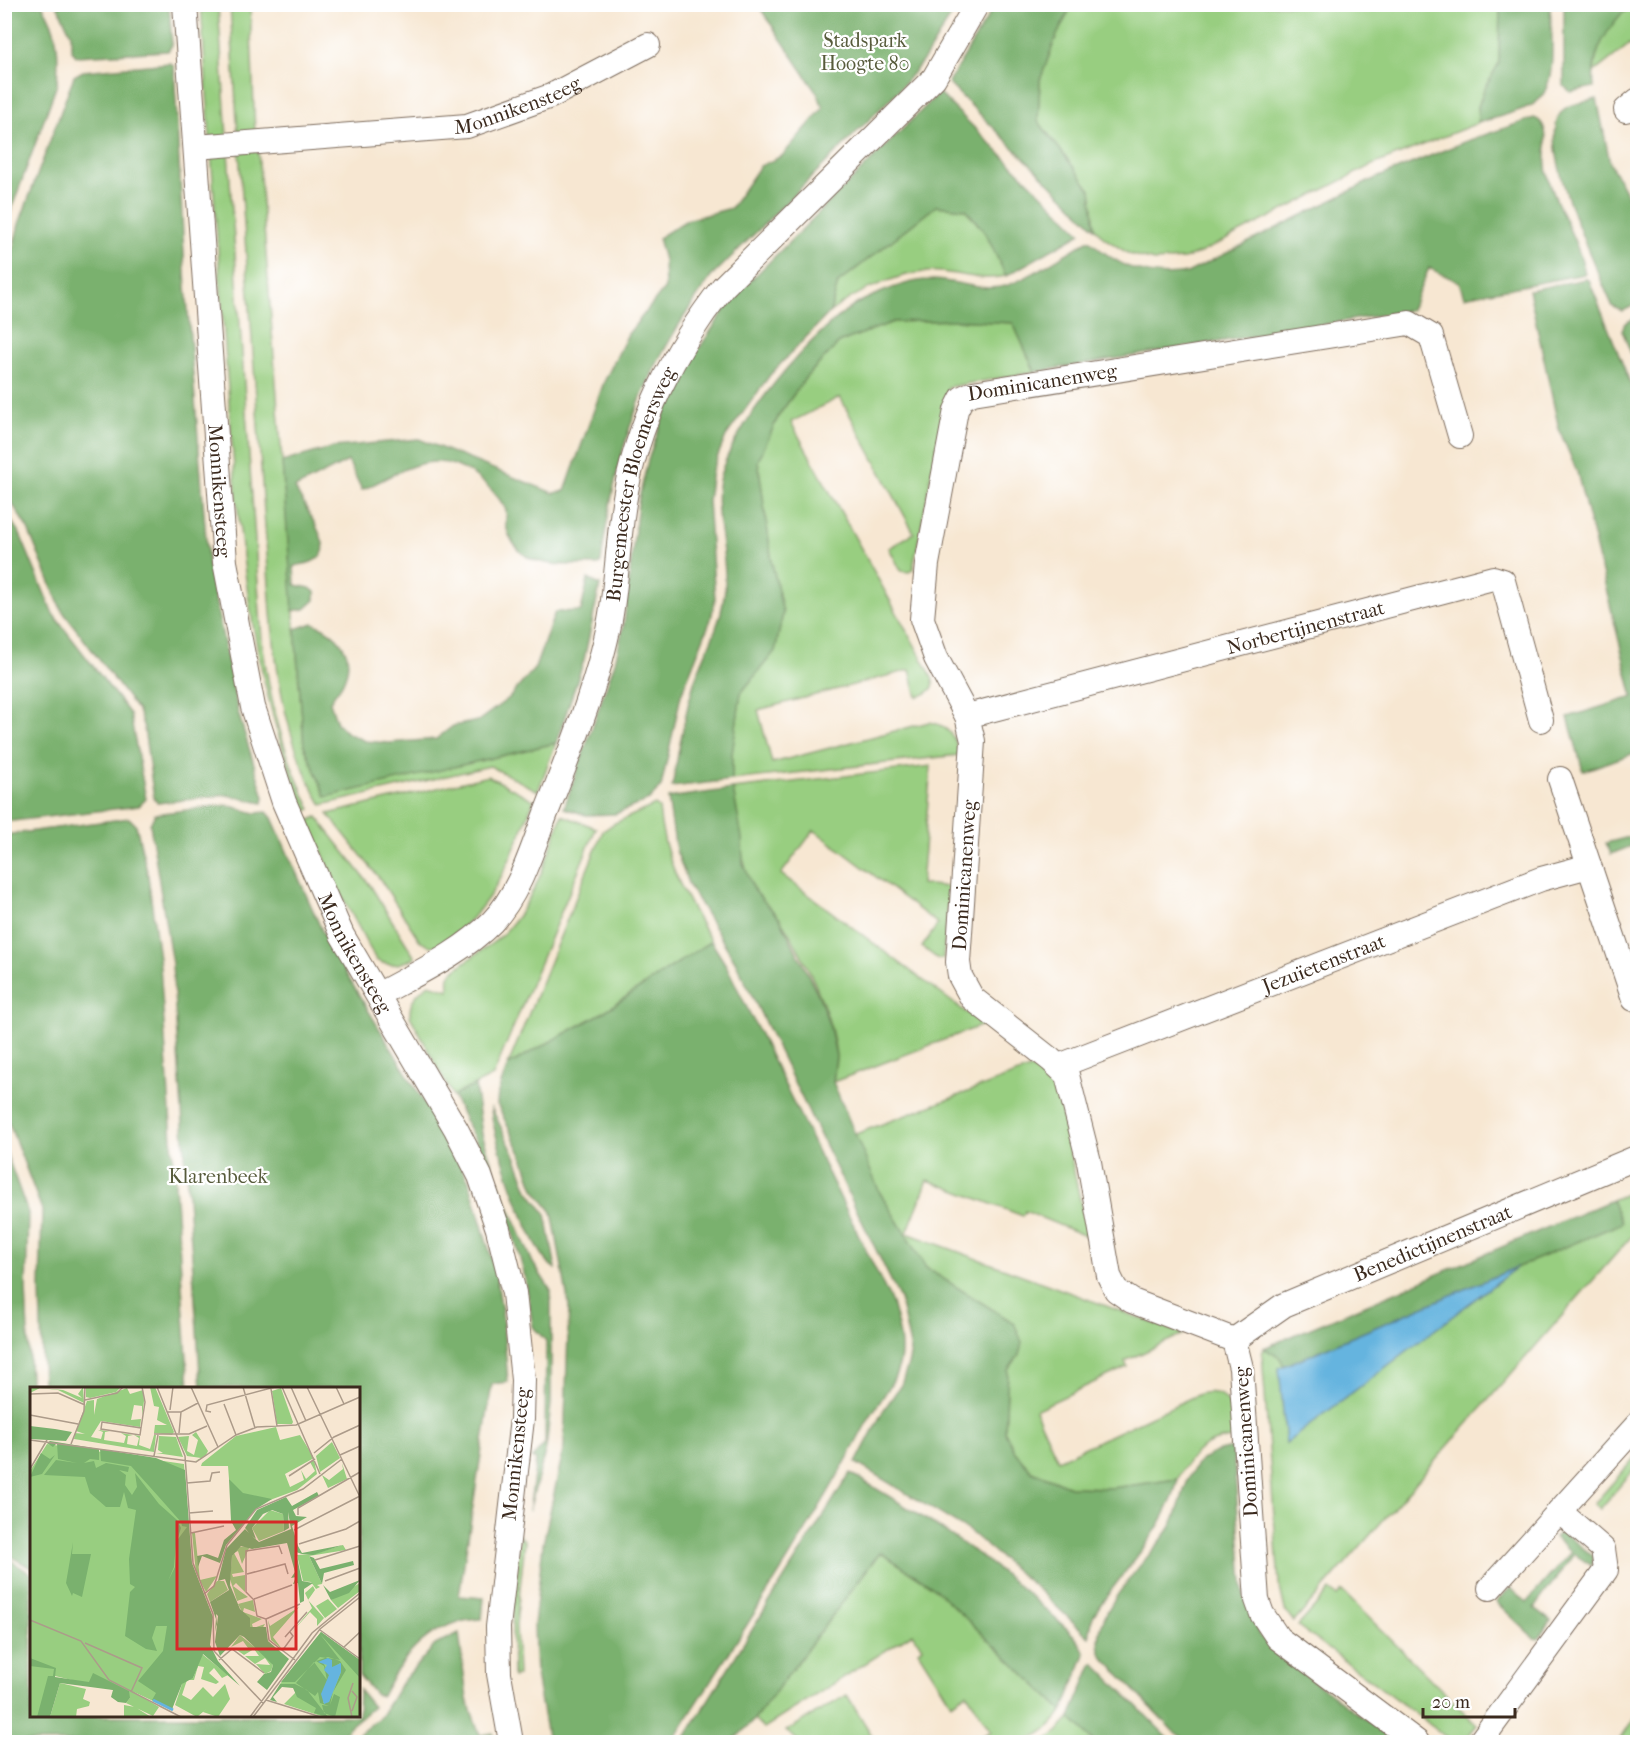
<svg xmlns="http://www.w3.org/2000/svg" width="1642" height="1747" font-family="'IM FELL French Canon',serif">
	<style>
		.green { fill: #98ce80; stroke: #6a7c4f; stroke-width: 1.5 }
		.forest { fill: #7ab16e; stroke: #5a6e46; stroke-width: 1.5 }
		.water { fill: #65b4df; stroke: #506f7e; stroke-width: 1.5 }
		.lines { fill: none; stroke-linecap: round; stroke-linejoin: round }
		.street-casing { stroke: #7d6c5d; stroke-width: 26 }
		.street { stroke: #fff; stroke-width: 24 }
		.labels { text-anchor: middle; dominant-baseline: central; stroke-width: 4.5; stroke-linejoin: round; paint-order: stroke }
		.park-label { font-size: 20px; fill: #575b3b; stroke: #fff }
		.street-label { font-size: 20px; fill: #3b2a1e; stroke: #fff }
		.inset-river { fill: none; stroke: #65b4df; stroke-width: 3 }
		.inset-road { fill: none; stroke: #ac9b8a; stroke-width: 1.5 }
		.view { fill: #d62828; fill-opacity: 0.15; stroke: #d62828; stroke-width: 3 }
		.inset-edge { fill: none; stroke: #3b2a1e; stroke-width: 3 }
	</style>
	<rect width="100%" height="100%" fill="#fff"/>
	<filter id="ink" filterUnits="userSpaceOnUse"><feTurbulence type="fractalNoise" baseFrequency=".0167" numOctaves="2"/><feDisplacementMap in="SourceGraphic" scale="12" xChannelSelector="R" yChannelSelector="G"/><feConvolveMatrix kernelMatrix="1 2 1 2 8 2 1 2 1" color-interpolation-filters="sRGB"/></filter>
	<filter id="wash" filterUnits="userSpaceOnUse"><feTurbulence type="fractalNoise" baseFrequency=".008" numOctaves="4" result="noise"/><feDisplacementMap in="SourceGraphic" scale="24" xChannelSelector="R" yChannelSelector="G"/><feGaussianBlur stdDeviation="1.35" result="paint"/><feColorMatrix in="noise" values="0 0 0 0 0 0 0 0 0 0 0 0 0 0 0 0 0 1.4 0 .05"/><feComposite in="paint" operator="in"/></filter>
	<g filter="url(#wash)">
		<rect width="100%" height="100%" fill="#f7e7d2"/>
		<path class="green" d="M201 5H218L227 137 210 138Z
			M230 5H250L255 134 238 136Z
			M1072 5H1500L1499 63 1484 90 1478 107V123L1370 166 1200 253 1184 259 1154 261 1129 254 1104 238 1095 228 1091 190 1038 121 1040 80 1056 37Z
			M1637 6V49L1630 44 1594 72C1596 46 1611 13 1637 6Z
			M258 150 304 745 326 797 556 743 538 791 490 766 322 805C287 748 277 679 271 613L239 151Z
			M228 152 262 641C270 700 283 756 311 809L305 812C251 678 239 545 229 402 223 319 217 236 211 153Z
			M936 206 965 209 986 234 1006 276C984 281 964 275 942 272 907 268 857 291 830 312L838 283Z
			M954 320 1013 323 1035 372 948 387 913 569 909 572 901 571 889 548 914 533 840 397 791 422 923 660C932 678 944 689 917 697L910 670 758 710 772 763 929 722C947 724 957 738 959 755L732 780V754L741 693 775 651 783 613 772 563 758 461 779 415 806 377 840 342 893 322Z
			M931 766 921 884 949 887 943 959H938L922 947 938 924 814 830 781 874 983 1025 833 1082C834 1074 836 1064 836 1055 832 1013 803 953 780 919 772 908 759 899 753 888 739 859 739 821 733 789Z
			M488 776 534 800C513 852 498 901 452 936 440 944 433 951 420 941L380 879 328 814Z
			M655 805 659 808C663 859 686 899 711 941L602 1013 508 1065 603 831 615 823Z
			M562 815 596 828 493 1076 453 1096 410 1016C409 1001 417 993 429 984L449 990C449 986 448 980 449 976 453 968 490 946 500 937 534 904 547 859 562 815Z
			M317 817 370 885 415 958C400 964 391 968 376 960L340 892 308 821Z
			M1029 1069 1038 1070 1055 1082 1088 1237 1025 1211 1023 1216 928 1180 907 1233 1183 1334 1125 1361 1127 1367 1035 1410 1058 1460 1199 1394C1233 1386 1232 1413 1233 1438 1205 1440 1190 1453 1178 1479L1112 1488 1070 1487 1032 1471 1015 1452 1005 1432 1008 1370 1019 1355 1014 1323 926 1268 880 1193 853 1135Z
			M1637 1189V1230L1294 1622 1285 1610 1279 1584 1262 1354 1264 1348 1280 1358 1284 1366 1279 1368 1286 1443 1517 1267 1621 1223 1612 1200Z
			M1637 1455V1466L1600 1509 1594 1504Z
			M520 1536 525 1541 516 1625 518 1676 513 1677 512 1625Z
			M880 1552 932 1586 1063 1711C1038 1747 1016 1742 973 1742L991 1731 967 1693 951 1703 918 1651 922 1648 913 1633 764 1728 754 1720Z
			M1330 1590 1337 1596 1342 1591 1477 1725 1463 1742H1453L1298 1626Z
			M847 1695 876 1742H800L786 1731Z
			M1637 1714V1742H1619Z
			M1070 1717 1095 1742H1044L1059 1731Z"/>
		<path class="forest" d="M5 4 42 5C59 30 59 54 57 84L5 227Z
			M57 5H169L172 45 168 51 76 56 71 49V34Z
			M758 5H958L925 58 899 90 711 277C640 375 617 443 601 562L598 565C576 564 546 568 526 556 516 549 509 538 506 526 505 520 508 513 505 508 492 485 462 461 435 462 411 462 384 480 362 490L348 461 295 488C301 501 328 540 323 552 318 563 303 564 294 566L295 585 310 588 315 592V600L305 609 293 611 282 462 334 447 419 439 553 493 565 491 604 382 628 334 665 288 664 260 658 238 687 220 731 208 760 166 782 156 823 108 818 94Z
			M995 5H1072L1056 37 1040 80 1038 121 1091 190 1095 228 948 83Z
			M1500 5H1550C1551 31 1560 91 1532 105 1515 113 1495 118 1478 123V107L1484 90 1499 63Z
			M1564 5H1637C1634 7 1626 9 1622 13 1602 36 1591 57 1594 87L1570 92 1564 86Z
			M170 63 174 66 185 273 208 564 238 712 264 797 263 803 227 795 158 803 154 799 144 728 138 711 61 609 28 529 5 492V282L19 224 70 87 74 76 83 71Z
			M939 93 1081 233 1006 276 986 234 966 209 936 206 838 283 830 312 770 375 726 436 712 470 708 501 715 599 711 619 681 695 661 787 649 800 615 814 586 815 564 808 615 662 624 624 638 503 648 460 664 415 684 371 732 299Z
			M1597 99 1610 163 1637 213V304L1623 311 1613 307C1598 272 1533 141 1563 110 1570 103 1587 102 1597 99Z
			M1534 118C1553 123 1543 157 1547 173 1555 207 1579 240 1585 274L1464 297 1459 282 1429 268 1411 310 1035 372 1013 323 954 320 893 322 840 342 806 377 779 415 758 461 772 563 783 613 775 651 741 693 732 754V780L672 787C679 751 684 714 695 680 704 654 718 631 723 603 731 565 714 524 718 486 725 432 816 324 864 300 881 292 909 280 929 280 953 279 976 291 1001 287 1024 282 1066 253 1089 240 1117 266 1148 280 1187 273L1374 179 1464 142Z
			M1586 279 1589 280 1637 400 1638 752 1583 771 1568 717 1633 697 1577 472 1559 429 1529 290Z
			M1637 317V369L1622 330 1625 323Z
			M4 510 20 534 53 614 130 714 146 799 139 806 5 822Z
			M588 579 600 585 584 660 556 743 326 797 304 745 295 629 313 623C338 633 357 653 343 682 340 689 333 695 330 702L337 723 347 733 365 741 389 743 436 739 453 726 478 721 509 698 535 668 555 612 581 611Z
			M733 789 742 838 743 863 754 890 780 919 819 996 830 1027 836 1056 833 1082 880 1193 926 1268 1014 1323 1022 1342 1019 1355 1008 1370 1005 1432 1015 1452 1032 1471 1070 1487 1112 1488 1178 1479C1166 1530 1128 1564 1099 1607L1093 1616 1089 1637 1040 1591 969 1531 856 1463 883 1411 901 1385 908 1365 911 1351 900 1299 735 961 689 886 676 850 668 798Z
			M227 805 255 813 267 812 272 818 328 944 444 1135 469 1181 495 1270 502 1311 508 1382 492 1384 459 1596 484 1598 482 1619C432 1620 403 1654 382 1696L376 1695 359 1675 358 1388H201L172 964 150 824 155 814Z
			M129 818 136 825 148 876 160 966 189 1388H43L40 1289 42 1210 5 1113V835Z
			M1637 835V844L1611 854 1606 843Z
			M711 941 726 965 892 1303C896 1320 904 1342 900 1361 895 1385 877 1403 866 1424 808 1534 738 1638 672 1742H548L536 1675 534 1625 543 1544 564 1447 569 1306 552 1212 534 1189 522 1155 497 1104 498 1092 508 1065 602 1013Z
			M475 1085 482 1134 495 1174 533 1263 551 1291V1404L546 1448 529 1511 536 1460 532 1458 545 1444 546 1341 533 1327 525 1277 515 1240 492 1173 453 1096Z
			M491 1107 516 1158 528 1190 546 1214 556 1269C533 1261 491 1133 491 1107Z
			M4 1147 28 1213 26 1289 32 1425 31 1568 5 1553Z
			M1612 1200 1622 1223 1284 1366 1280 1358 1264 1348Z
			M1233 1448 1244 1596 1259 1635 1281 1657 1396 1742H1189L1173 1731 1103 1657C1082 1617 1150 1560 1170 1528 1181 1510 1182 1486 1194 1469 1203 1455 1218 1450 1233 1448Z
			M850 1473C921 1515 989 1556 1049 1613 1062 1625 1080 1637 1085 1654L1063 1711 932 1586 880 1552 754 1720 732 1742H682Z
			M1562 1532 1593 1556 1592 1566 1574 1554 1534 1608 1551 1621 1539 1639 1534 1638 1496 1602 1510 1588 1527 1602 1571 1552 1555 1537Z
			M4 1556 31 1574 32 1716H358L359 1690 373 1707 350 1726 336 1742H5Z
			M459 1633 467 1699 480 1735 493 1733 495 1742H349L381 1716 402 1682 435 1645Z
			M1093 1663 1095 1664 1172 1742H1095L1070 1717Z"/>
		<path class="water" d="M1517 1267 1286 1443 1279 1368Z"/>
	</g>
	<g filter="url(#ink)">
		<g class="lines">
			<g class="street-casing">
				<g id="street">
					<path id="s1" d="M185 4 225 562 253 707 284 802 342 935 456 1129 480 1176 498 1229 514 1293 523 1380 522 1419 498 1627 499 1674 511 1742"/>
					<path d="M1626 110 1638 100"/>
					<path id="s2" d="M196 147 467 126 551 96 648 45"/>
					<path id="s3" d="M967 716 1493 578 1503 581 1541 720"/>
					<path d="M1560 779 1634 999"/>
					<path id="s4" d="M378 995C417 973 460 954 492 922 520 893 532 849 546 813 570 753 598 683 610 620 617 581 618 541 624 503 636 424 674 349 723 287L934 78 977 4"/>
					<path id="s5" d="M1059 1066 1541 879 1589 866"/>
					<path id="s6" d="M1234 1340 1284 1305 1638 1157"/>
					<path d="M1490 1588 1638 1424"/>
					<path id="s7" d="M1417 1742 1278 1638 1262 1614 1257 1600 1241 1368 1234 1340 1132 1301 1116 1290 1109 1276 1089 1162 1067 1075 1051 1060 972 998 960 976 958 962 973 741 967 716 936 658 922 619 927 564 956 410 962 398 973 393 1409 323 1431 336 1460 436"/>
					<path d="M1480 1742 1606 1570 1603 1549 1559 1511"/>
				</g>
			</g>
			<use href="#street" class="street"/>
		</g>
	</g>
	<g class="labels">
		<g class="park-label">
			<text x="865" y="40">Stadspark<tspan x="865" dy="23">Hoogte 80</tspan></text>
			<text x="218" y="1176">Klarenbeek</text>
		</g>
		<g class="street-label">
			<text stroke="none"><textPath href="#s2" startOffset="326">Monnikensteeg</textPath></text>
			<text stroke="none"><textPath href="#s7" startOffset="1652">Dominicanenweg</textPath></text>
			<text stroke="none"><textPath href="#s4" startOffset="602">Burgemeester Bloemersweg</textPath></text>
			<text stroke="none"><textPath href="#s1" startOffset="488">Monnikensteeg</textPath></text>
			<text stroke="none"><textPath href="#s3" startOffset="350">Norbertijnenstraat</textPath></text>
			<text stroke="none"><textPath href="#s7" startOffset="1077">Dominicanenweg</textPath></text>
			<text stroke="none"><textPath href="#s1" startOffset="974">Monnikensteeg</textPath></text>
			<text stroke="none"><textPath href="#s5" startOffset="284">Jezuïetenstraat</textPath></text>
			<text stroke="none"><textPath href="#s6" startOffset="222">Benedictijnenstraat</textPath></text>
			<text transform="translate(1246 1442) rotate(-94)">Dominicanenweg</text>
			<text transform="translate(516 1454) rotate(-84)">Monnikensteeg</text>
		</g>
	</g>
	<g transform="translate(30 1387)">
		<rect width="330" height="330" fill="#f7e7d2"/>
		<path d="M0 0 33 3 52 11 48 7 53 0 54 16 28 3 10 1 0 6ZM56 0H91L86 5 60 11 56 10ZM120 0H125L144 45 142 48 124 46 125 38H137L127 33 129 20 124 19ZM97 1 100 7 113 3 114 14 112 30V19L104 18 101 33 111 32 110 40 71 34 61 50 71 52 73 45 68 43 80 44 75 45 74 53 94 56 96 49 91 46 103 48 98 49 97 57 107 59 109 51 104 48 110 49 109 58 120 62 124 48H126L124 65 44 52 45 46 55 47 46 44 57 14 64 13V28L67 12ZM251 1 263 35 262 37H247L242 4ZM246 40 250 53 270 48 284 71 255 87 260 100 274 93 271 83 276 92 285 84 280 75 284 73 287 87 267 103 232 116 219 129 199 92 198 79H171L172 76 206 49ZM166 45 178 64 176 68 169 73 165 74 171 71 157 69 148 50 159 49 157 64 164 68 168 53 162 48ZM129 49 146 50 153 70 126 66H133L128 63ZM302 55 310 71 290 85 286 69ZM17 57 154 77 161 177 180 249 150 294 142 323 157 330 104 305 129 320 123 329 96 316 100 311 84 303 25 289 12 330H0V84ZM312 76 317 92 298 101 292 88 299 93 313 82ZM240 123 253 127 254 144 229 154 222 141ZM162 146H165L170 193 187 189 176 205 166 186ZM313 158 316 163 279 169 292 197 287 198 290 200 286 202 281 195 273 194 267 168 284 167ZM220 159 212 177 208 164 204 166 214 185 202 187 203 190 215 188V205L206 196 203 199 218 210 207 214 200 192 202 169 207 160ZM187 194H194L198 203 180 215 177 207ZM330 196V204L308 221 301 213ZM283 199 285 203 278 213 294 231 287 239V232L280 225 262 245 282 221 275 206ZM298 212 307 222 295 231 286 219ZM223 213 225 225 214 221 213 225 232 232 222 237 223 241 235 237 232 242H221L208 217ZM269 220 243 250 252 262 241 253 238 233 240 239ZM291 245 330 274V330H294L254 317 267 304 266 298 250 297ZM210 248 239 272 243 278 241 284 235 287 226 277 240 278 235 271 225 277 215 269H229L224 262 214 268 204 261H218L213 254 201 260ZM172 267 198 288 192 291 184 281 179 286 189 295 186 297 171 292 174 280 168 279 164 293H157L152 308 161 313 173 300 183 310 195 297 200 312 188 330 173 325 180 319 167 330 145 318 152 297 155 292 163 291ZM30 296 56 302 53 312 60 315 59 319 47 322 46 330H20ZM94 318 105 320 121 330H94Z" fill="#98ce80"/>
		<path d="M0 39 25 42 42 45 36 54 0 52ZM20 54 69 62V73L60 72 54 76 64 74 66 81 76 76 99 80 98 85 89 83 96 88 95 98 102 108 107 100 105 86 129 117 147 133 151 141 146 157 144 180 138 194 145 180 148 152 157 140 152 139 151 135 128 109 101 79 71 74 70 62 126 71 155 83 162 176 183 230 180 258 188 274 210 299 173 267 163 291 152 297 142 322 122 313 126 306 108 294 133 264 137 239H126L122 251 127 264 116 262 95 249 100 205 105 200 100 197 99 172 106 123 98 121 94 105 90 120H76L60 106 55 90 14 88 26 73 47 76 28 72 27 56 23 60 17 56ZM11 66 20 72 25 68 12 87 0 90ZM199 92 213 106 242 112 226 122 196 158 190 176 172 169 168 180 167 169 177 167 188 171 194 153 206 143 201 134ZM287 105 289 109 263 123 266 129 277 130 262 139 268 159 272 166 313 158 283 168 272 167 266 165 272 194 283 196 274 202V214L270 216 268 196 263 197 266 190 261 191 265 185 257 156 222 162 211 159 202 169 200 198 210 222 220 231V240H236L238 254 259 272 237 303 227 295 234 287 241 285 243 278 214 250 210 248 190 269 185 255 188 229 186 227 187 237 186 240 185 245 186 232 180 215 199 203 195 192 188 194 196 162 215 142 219 146 215 141 227 123 256 110 262 119ZM242 123 253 127 254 144 259 141 258 125 261 142 229 155 222 149 226 152 222 141 233 127ZM43 155 42 167H61L52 210 43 206 42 209 36 196ZM279 169 284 171 290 182 323 174 324 178 294 186 292 197ZM330 193 319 206 301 213 293 198 300 205ZM291 245 330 273V291L290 247 310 273 290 270 265 295H251ZM298 270 310 274 316 283 303 305 300 318 304 307 310 310 305 330 294 326 292 318 299 319 290 316 288 305 285 309 266 296 284 275 297 293 294 279 286 274ZM297 273 302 274 299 278 303 281 310 276 311 285 299 315 293 316 299 288 293 275ZM0 271 26 281 25 290 59 295 63 286 99 304 100 311 96 316 88 315 81 310 83 303 30 296 20 330H7L18 289H23L24 282 0 279ZM250 297H265L277 303 298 330 284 326 286 321 267 310 263 301 252 300 243 310 247 315 240 313Z" fill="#7ab16e" fill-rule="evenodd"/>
		<path d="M298 271 302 273V280L311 276V285L299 315 294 317 291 307 299 288 294 283 297 278 288 275Z" fill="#65b4df"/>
		<path class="inset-river" d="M123 313 143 323"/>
		<path class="inset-road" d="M127 0 155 69 163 176 183 227 184 264 233 316M161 0 188 60M213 0 225 41M252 0 290 87M261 0 276 34M277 0 330 110M306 0 314 17M241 2 247 39M0 7 28 6 55 18M55 13 87 6 93 0M194 17 206 48M140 23 143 0M137 25H151L168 16M181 25 176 24 177 18 245 0M0 28 48 37M72 35 111 41 110 48 71 42ZM111 41 115 15 112 0M149 46 151 25M124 47H159L177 39M0 53 166 75 206 48 227 40 266 38 330 10M41 57 54 24 55 0M284 66 304 50 330 38M310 68 330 59M124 69 128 48M0 82 17 53M259 89 285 72M157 96 180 94 182 86 190 85M159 126 183 124M268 128V121L330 85M264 143 330 109M161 146 194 139M269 157 316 142 330 134M252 167 249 159 216 164V205L224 213 227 229 236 232 239 253 265 273M285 173 330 159M217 187 255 177 258 187M295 194 330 181M174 207 184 199 197 158 226 122 273 102 312 72M224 212 262 198M236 232 270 217M0 233 51 254 79 293 151 330M290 243 330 272M255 250 277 225M55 256 112 281 101 305M314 260 330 245M252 264 263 249 260 245M189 273 202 262 234 286M236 313 291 330M322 324 327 310 322 304M220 330 282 246 330 206M223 330 290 242 330 210M322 330 318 311 323 296"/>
		<path class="view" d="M147 135H266V262H147Z"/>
		<rect width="330" height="330" class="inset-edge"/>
	</g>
	<rect width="1642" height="1747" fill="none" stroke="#fff" stroke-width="24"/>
	<path d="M1423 1708v9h92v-9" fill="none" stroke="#3b2a1e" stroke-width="3"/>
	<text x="1432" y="1708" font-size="18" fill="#3b2a1e" stroke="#ffffff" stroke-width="4.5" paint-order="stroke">20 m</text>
</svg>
